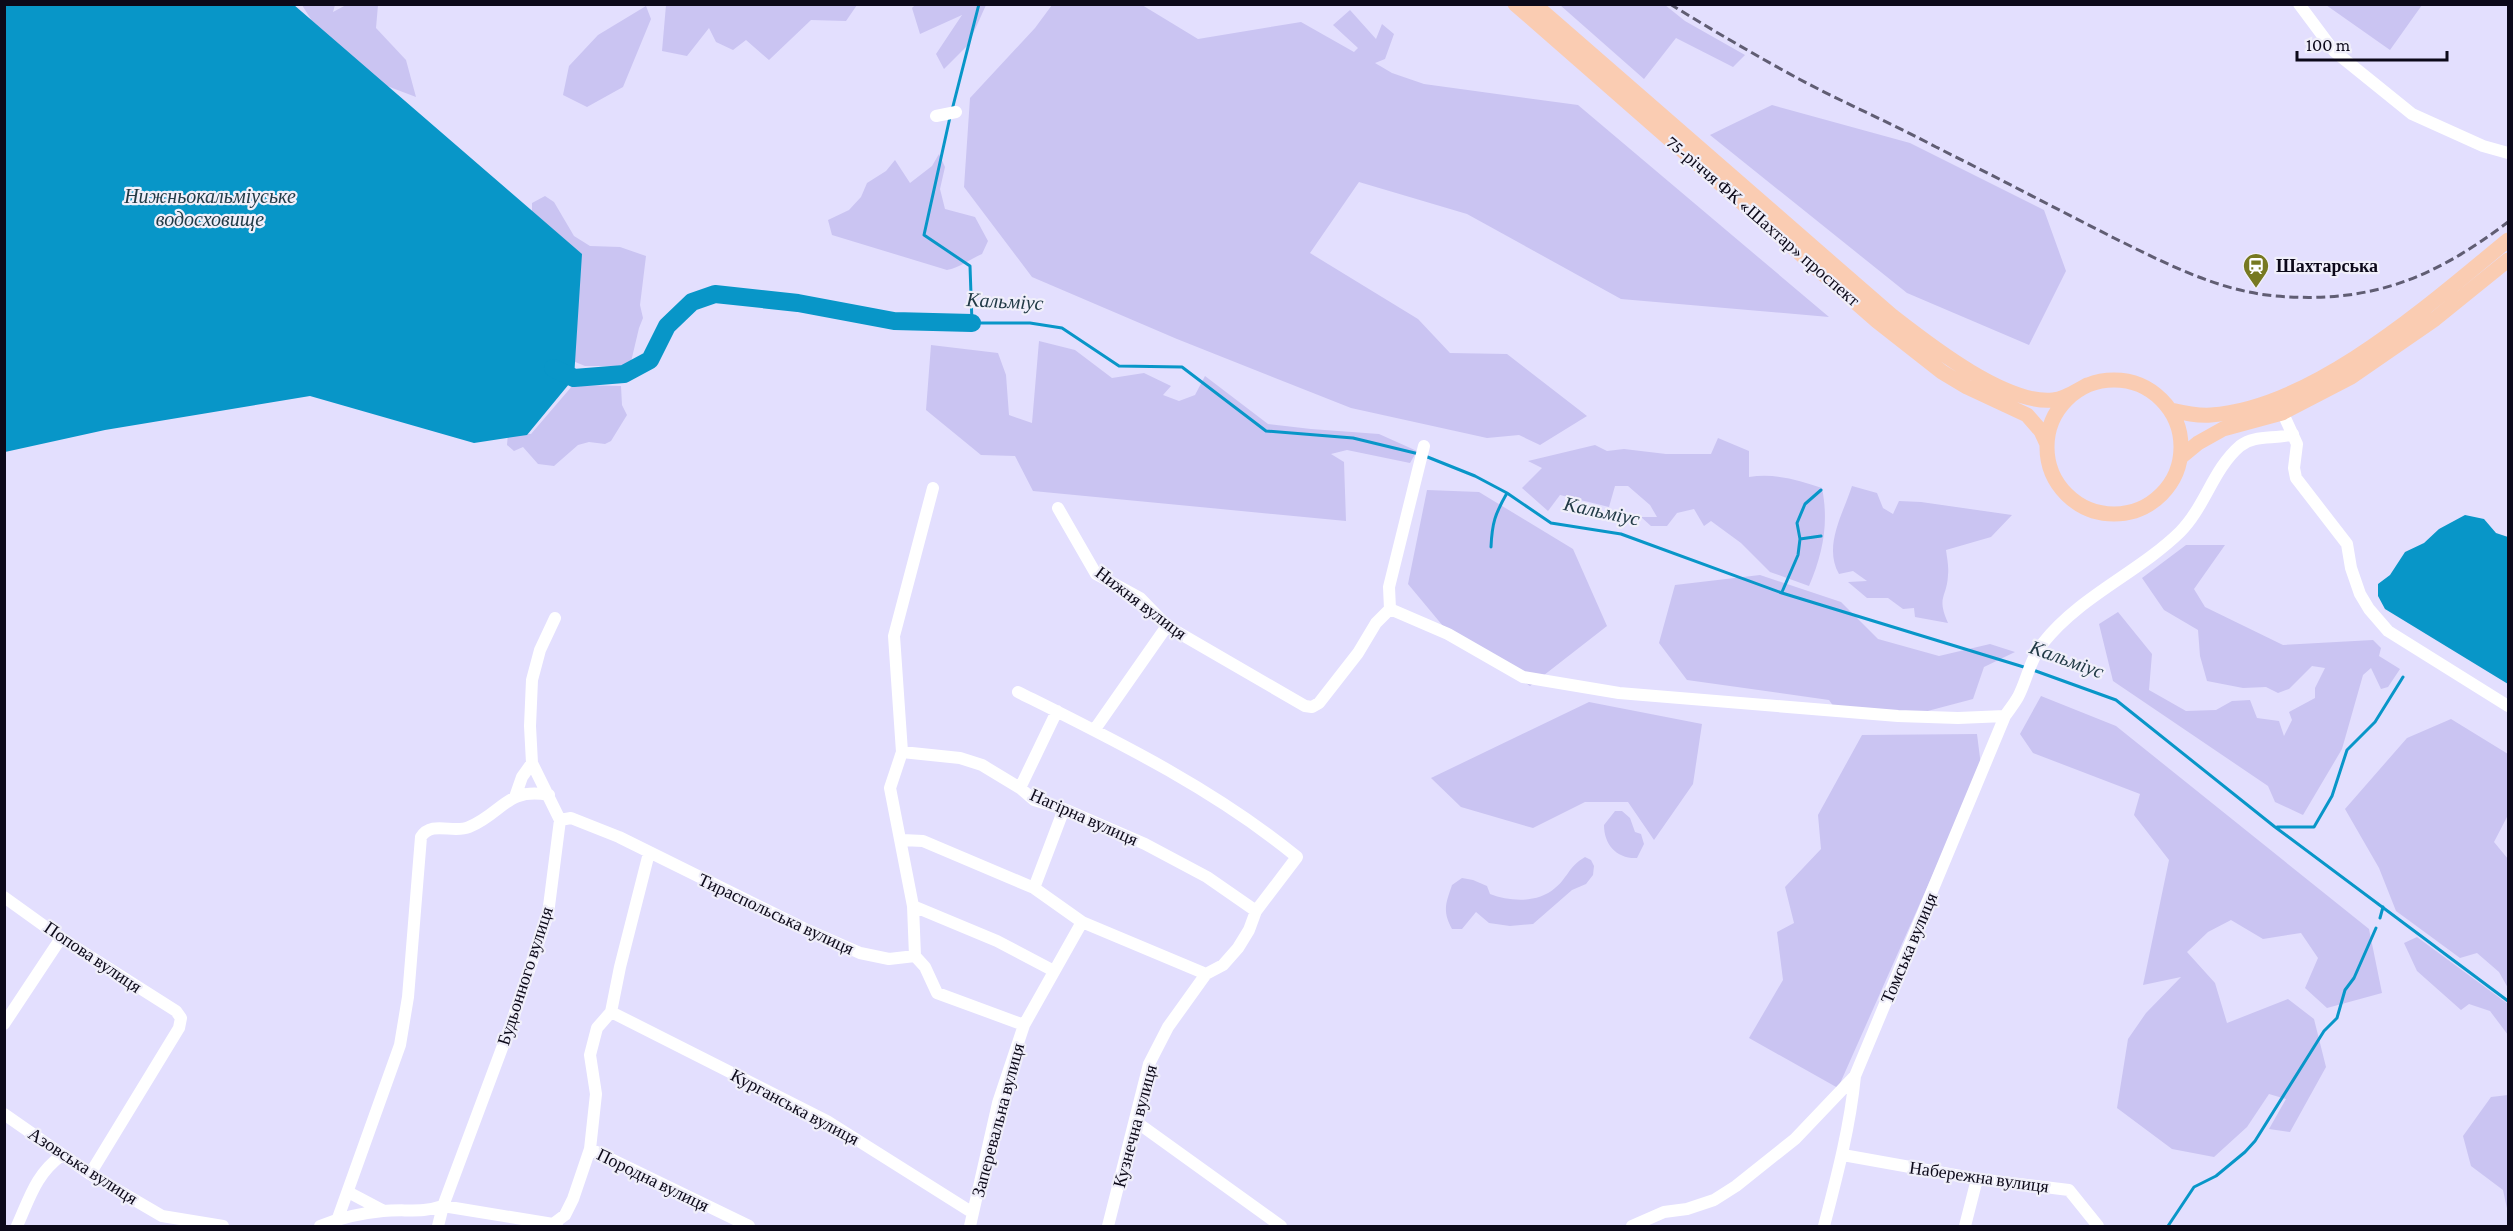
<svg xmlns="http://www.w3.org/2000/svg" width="2513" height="1231" font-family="'Crimson Pro',serif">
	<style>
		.green { fill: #cac4f2 }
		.water { fill: #0896c8 }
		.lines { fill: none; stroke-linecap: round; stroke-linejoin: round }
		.stream { stroke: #0896c8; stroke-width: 3 }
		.river { stroke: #0896c8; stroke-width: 18 }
		.minor { stroke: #fff; stroke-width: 12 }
		.major { stroke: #faccb2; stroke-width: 15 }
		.rail { stroke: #605d73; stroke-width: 3; stroke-dasharray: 9 4.5; stroke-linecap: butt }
		.labels { text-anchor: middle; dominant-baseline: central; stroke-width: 4.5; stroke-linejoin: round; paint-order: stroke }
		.street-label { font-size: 18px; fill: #0c0919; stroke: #f0effa }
		.poi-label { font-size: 18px; font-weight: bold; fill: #0c0919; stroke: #f0effa; text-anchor: start }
		.water-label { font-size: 20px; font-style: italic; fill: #213a46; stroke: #f0effa }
	</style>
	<rect width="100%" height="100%" fill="#e3dffe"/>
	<path class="green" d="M302 5H335L333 12 346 5H378L376 28 406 60 416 97 358 75 322 37Z
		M666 5V4L857 5 846 21 811 20 769 60 746 40 733 50 716 42 709 28 687 56 662 51Z
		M915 5V4L986 5 968 45 944 69 936 54 962 15 920 34 912 8Z
		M1052 5H1142L1198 39 1301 22 1354 52 1358 48 1333 25 1350 10 1376 39 1382 24 1394 34 1385 59 1375 63 1392 73 1424 84 1578 105 1829 317 1621 299 1467 214 1359 182 1310 253 1418 319 1450 353 1507 354 1587 416 1540 445 1519 435 1487 438 1351 408 1177 339 1032 277 964 187 970 98 1035 28Z
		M1560 5H1665L1685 21 1745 55 1733 67 1676 38 1644 79Z
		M2326 5 2422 4V5L2390 50Z
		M646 6 651 19 623 87 587 107 563 95 569 66 598 35Z
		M1772 105 1910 143 2044 210 2066 271 2029 345 1907 293 1710 135Z
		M939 154 945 167 940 189 945 209 975 217 988 241 982 254C970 259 961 267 947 270L832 235 828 220 849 210 861 197 867 183 886 171 895 160 910 183 932 166Z
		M545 196 554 202 574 236 590 246 620 247 646 256 640 305 643 318 639 328 630 366H585L563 357 532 227V203Z
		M1039 341 1075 350 1112 378 1144 373 1171 386 1163 395 1179 401 1195 395 1205 376 1268 424 1311 429 1379 434 1417 451 1410 463 1347 450 1331 454 1344 462 1346 521 1033 491 1015 456 981 455 926 410 931 345 998 353 1006 375 1009 415 1032 423Z
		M573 385 621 386 622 405 627 415 611 441 605 444 589 442 578 445 554 466 538 464 523 447 514 451 507 445 508 433 531 434Z
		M1718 438 1749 451V477C1775 473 1798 480 1822 488 1829 523 1823 553 1809 586L1770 572 1741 543 1711 521 1704 526 1694 509 1677 513 1667 526H1651L1641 517H1657L1650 505 1628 486H1615L1609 507 1560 495 1548 511 1522 488 1542 468 1528 461 1595 445 1607 451 1624 449 1666 454H1711Z
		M1852 486 1877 493 1883 508 1893 514 1899 501 1921 502 2012 515 1991 537 1946 550C1947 558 1949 567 1948 575 1947 598 1936 596 1948 623L1915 617 1914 608 1903 609 1888 598H1867L1848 582 1867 581 1853 571 1839 574C1823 546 1843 514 1852 486Z
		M1427 490 1479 492 1573 549 1607 626 1530 686 1443 626 1408 584Z
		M2186 545H2225L2194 589 2205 607 2283 645 2373 640 2381 648 2379 656 2400 669 2388 687 2381 689 2371 668 2363 675 2342 749 2303 815 2275 802 2268 786 2113 681 2099 624 2118 612 2152 654 2149 690 2186 711 2216 710 2232 701 2250 700 2257 718 2279 721 2284 736 2292 720 2289 712 2315 698V688L2325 668 2312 666 2289 689 2278 693 2266 687 2243 688 2207 681 2200 656 2198 630 2164 610 2142 578Z
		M1760 575 1841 602 1878 639 1939 656 1990 644 2015 652 1984 667 1973 699 1920 713 1834 707 1829 700 1687 680 1659 643 1675 585Z
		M2041 696 2116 726 2369 929 2382 993 2327 1008 2305 988 2318 958 2301 933 2263 939 2231 920 2208 932 2187 952 2215 983 2227 1023 2288 999 2314 1019 2326 1067 2290 1132 2269 1129 2286 1099 2269 1094 2247 1127 2214 1157 2172 1149 2117 1108 2128 1039 2146 1013 2181 977 2143 985 2169 860 2134 815 2140 794 2033 753 2020 734Z
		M1589 702 1702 724 1693 784 1654 840 1628 802H1585L1533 828 1461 807 1431 778Z
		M2451 719 2508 754V815L2494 842 2508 859V988L2499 972 2477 953 2460 958 2396 911 2379 868 2345 809 2407 738Z
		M1977 734 1981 766 1838 1088 1749 1038 1783 980 1777 932 1794 923 1785 887 1821 849 1818 815 1862 735Z
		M1615 811H1622L1630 818 1635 832 1641 834 1644 844 1637 858C1617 859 1604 845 1604 825Z
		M1585 857 1591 860 1594 866 1593 875 1586 884 1572 890 1533 924 1510 926 1489 923 1476 912 1462 929H1452C1442 911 1446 903 1452 885L1462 878 1473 880 1487 886 1490 894C1511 902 1538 903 1555 888 1567 879 1568 867 1585 857Z
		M2417 937 2508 1004V1035L2490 1011 2469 1004 2461 1010 2417 971 2404 943Z
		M2508 1095V1213L2503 1190 2471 1166 2463 1136 2491 1097Z"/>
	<path class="water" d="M4 5H294L582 254 574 378 527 435 474 443 310 396 105 430 5 452Z
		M2465 515 2484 519 2496 533 2508 537V684L2385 609 2378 596V584L2390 575 2405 552 2424 543 2439 529Z"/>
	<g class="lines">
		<path class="stream" d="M952 110 979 4
			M950 117 924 235 970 266 972 323H1030L1062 328 1119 366 1182 367 1266 431 1353 438 1419 454
			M1425 456 1475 476 1507 493 1551 523 1621 534 1782 593 2027 668
			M1800 539 1821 536
			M1491 547C1492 523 1495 514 1507 493
			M1782 592 1798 555 1800 539 1797 523 1805 504 1821 490
			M2033 670 2116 700 2275 827 2508 1001
			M2277 827H2314L2332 796 2347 750 2375 722 2403 677
			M2380 918 2383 907
			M2168 1226 2194 1187 2216 1176 2245 1152 2255 1141 2324 1031 2337 1018 2345 990 2354 978 2376 928"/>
		<path class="river" d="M553 368 574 378 624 374 650 360 667 326 692 302 715 294 798 303 894 321 972 323"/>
		<path class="minor" d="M2299 4 2334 51 2412 114 2483 146 2508 153
			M936 116 956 112
			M2279 405 2297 444 2294 468 2296 478 2347 544 2351 568 2360 594 2369 609 2388 631 2508 706
			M1058 508 1096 574 1140 598 1167 626 1305 706 1312 707 1319 703 1358 653 1376 623 1390 609 1389 587 1424 446
			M1390 609 1448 634 1523 677 1619 693 1898 716 1958 718 2005 716
			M1018 692C1114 740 1213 788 1297 857L1256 911 1249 930 1238 948 1223 965 1206 974 1168 1027 1149 1064 1108 1226
			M1095 729 1167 626
			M902 752 960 758 982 765 1020 788 1034 800 1064 809 1145 844 1207 877 1256 911
			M1020 788 1057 711
			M515 797 522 777 532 763
			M560 820 571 818 619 837 805 929 860 953 889 959 915 956 925 967 937 993 1024 1025
			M902 840 923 841 1034 888 1082 922 1206 974
			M1034 888 1064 809
			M4 897 61 938 176 1011 181 1018 179 1028 90 1174
			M913 906 997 941 1054 971
			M915 956 913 906 890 788 902 752 894 636 933 488
			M611 1012 827 1121 973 1213
			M4 1024 61 938
			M4 1114 90 1174 162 1216 223 1226
			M1135 1121 1281 1226
			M590 1149 749 1226
			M1843 1155 1977 1179 2069 1190 2098 1226
			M348 1192 384 1211
			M338 1218 400 1045 408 997 421 837C432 820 453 834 469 827 503 813 506 787 549 795
			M553 1224 565 1215 573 1199 590 1149 596 1094 590 1055 597 1028 611 1012 620 967 649 853
			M17 1226C30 1197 36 1174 62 1155
			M320 1226C340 1218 361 1213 383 1211 404 1209 423 1213 443 1206L553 1224 557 1226
			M438 1226 443 1206 511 1024 548 914 560 820 532 763 530 726 532 680 540 650 555 618
			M970 1226 998 1103 1024 1025 1082 922
			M1632 1226 1664 1212 1687 1209 1714 1200 1736 1186 1795 1139 1855 1076
			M1824 1226C1837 1176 1850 1127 1855 1076L2005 716C2009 710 2014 704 2018 697 2027 680 2030 659 2043 643 2080 596 2138 573 2180 532 2205 507 2213 469 2240 446 2255 434 2276 440 2293 434
			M1965 1226 1977 1179"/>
		<path class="major" d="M1515 4 1877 321 1942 372 1967 387 2027 415 2041 431 2047 444
			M1534 4 1891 315C1927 343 2005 405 2053 400 2065 399 2076 391 2087 385
			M2047 447a67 67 0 1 1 134 0a67 67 0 1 1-134 0Z
			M2171 410C2184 413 2197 416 2211 415 2314 408 2431 303 2508 240
			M2181 457 2198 443 2223 429 2282 413 2351 377 2435 319 2508 260"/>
		<path class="rail" d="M1670 4C1712 30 1755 55 1799 79 1844 103 1891 123 1936 147 1996 177 2055 208 2114 238 2165 263 2218 291 2276 296 2371 304 2434 278 2508 222"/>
	</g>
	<defs>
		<g id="station-pin" transform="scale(1.35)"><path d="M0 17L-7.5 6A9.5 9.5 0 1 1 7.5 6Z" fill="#777921" stroke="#f0effa"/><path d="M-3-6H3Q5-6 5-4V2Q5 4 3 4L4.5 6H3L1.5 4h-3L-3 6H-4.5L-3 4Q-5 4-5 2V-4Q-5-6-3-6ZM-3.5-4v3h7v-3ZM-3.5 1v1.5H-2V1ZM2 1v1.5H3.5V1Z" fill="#fff"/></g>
	</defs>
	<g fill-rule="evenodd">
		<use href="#station-pin" x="2256" y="266"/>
	</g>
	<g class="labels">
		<g class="street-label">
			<text transform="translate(1763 221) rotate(41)">75-річчя ФК «Шахтар» проспект</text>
			<text transform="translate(1141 603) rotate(37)">Нижня вулиця</text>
			<text transform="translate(1084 817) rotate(24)">Нагірна вулиця</text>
			<text transform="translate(776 914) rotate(25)">Тираспольська вулиця</text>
			<text transform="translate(1909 948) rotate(-67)">Томська вулиця</text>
			<text transform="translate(93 957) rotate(34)">Попова вулиця</text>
			<text transform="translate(525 976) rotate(-72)">Будьонного вулиця</text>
			<text transform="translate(795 1107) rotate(28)">Курганська вулиця</text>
			<text transform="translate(998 1120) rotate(-75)">Заперевальна вулиця</text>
			<text transform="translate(1135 1126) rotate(-75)">Кузнечна вулиця</text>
			<text transform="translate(83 1166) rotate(33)">Азовська вулиця</text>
			<text transform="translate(1979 1177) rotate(8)">Набережна вулиця</text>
			<text transform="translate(653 1180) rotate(26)">Породна вулиця</text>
		</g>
		<g class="poi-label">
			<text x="2276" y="266">Шахтарська</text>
		</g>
		<g class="water-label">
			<text x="210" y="196">Нижньокальміуське<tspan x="210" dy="23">водосховище</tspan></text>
			<text transform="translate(1005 301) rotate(3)">Кальміус</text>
			<text transform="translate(1602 511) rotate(12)">Кальміус</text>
			<text transform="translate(2067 659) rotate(20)">Кальміус</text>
		</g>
	</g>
	<rect width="2513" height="1231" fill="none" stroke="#0c0919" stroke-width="12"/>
	<path d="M2297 51v9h150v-9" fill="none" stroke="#0c0919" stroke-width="3"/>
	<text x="2306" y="51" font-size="18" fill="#0c0919" stroke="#f0effa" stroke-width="4.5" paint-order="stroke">100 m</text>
</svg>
